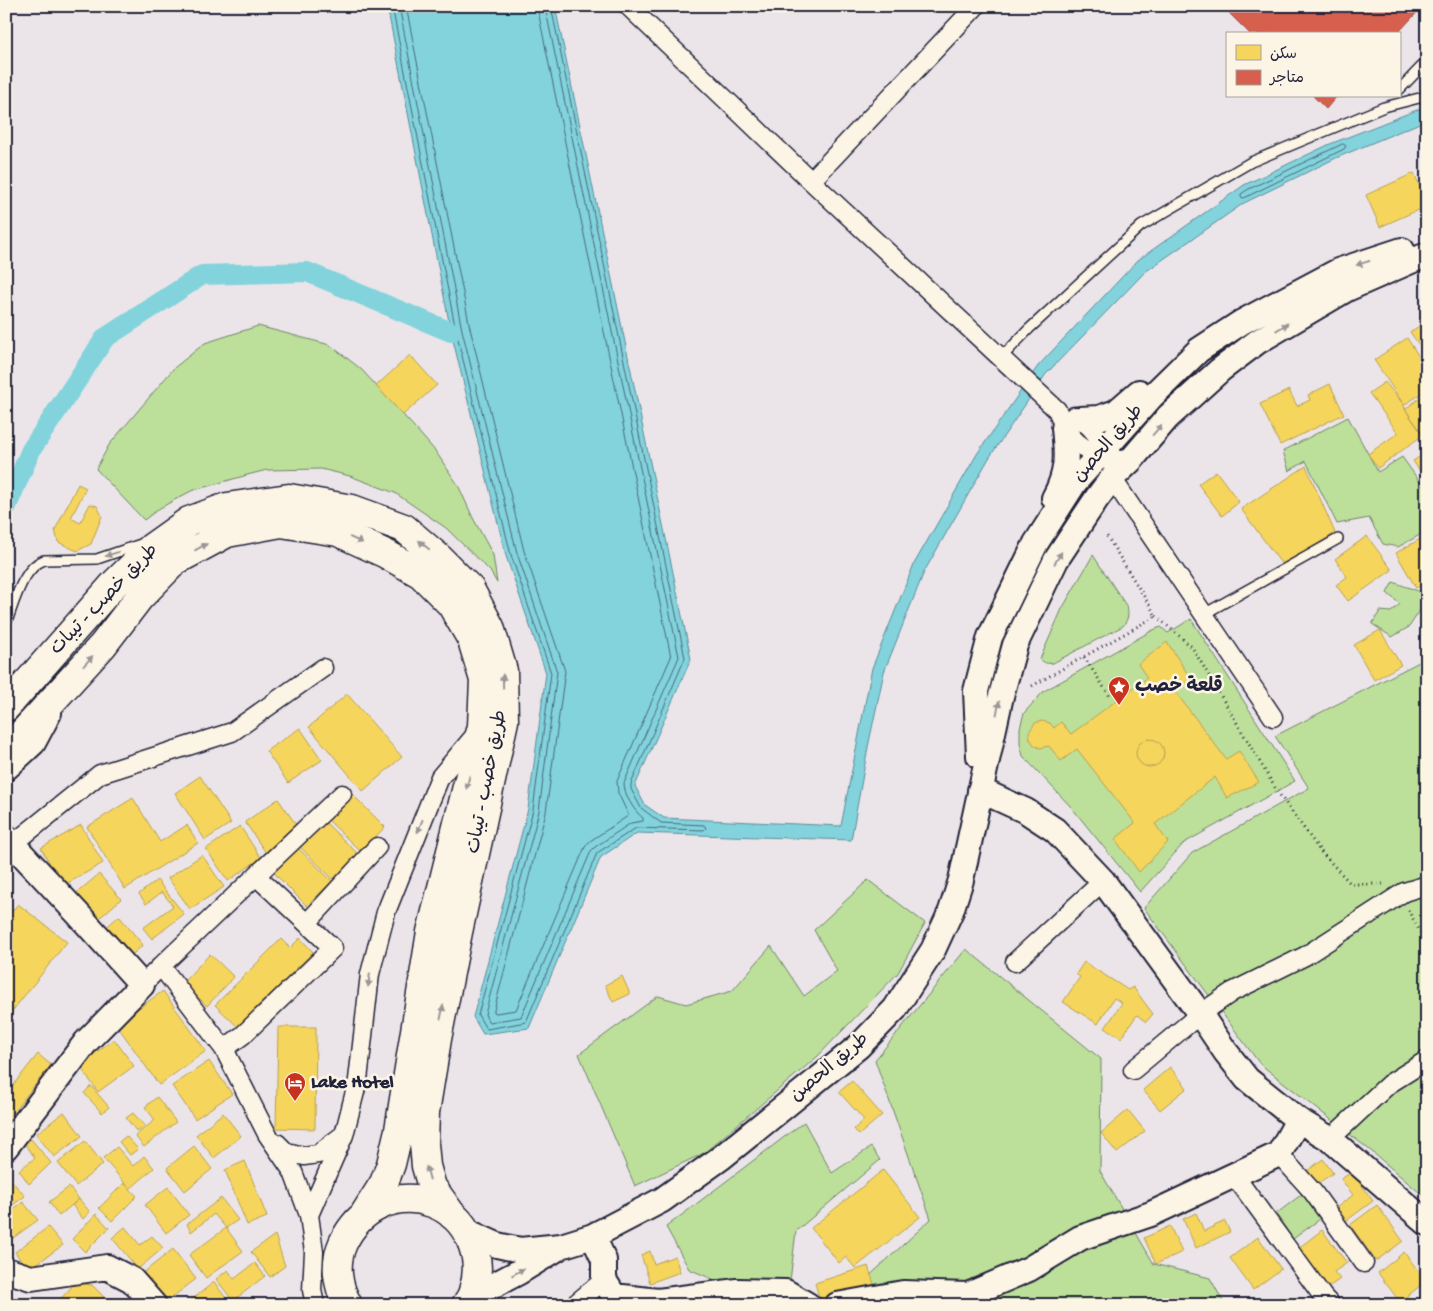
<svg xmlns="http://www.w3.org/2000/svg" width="1433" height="1311" font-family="'Gochi Hand','Playpen Sans Arabic',sans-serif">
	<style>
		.green { fill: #bce09a; stroke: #6f816a }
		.water { fill: #82d3dc; stroke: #5c8c9c }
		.homes { fill: #f6d55c; stroke: #b69f52 }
		.shops { fill: #d6604d; stroke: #a04d48 }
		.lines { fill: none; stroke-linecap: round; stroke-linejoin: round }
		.shore { stroke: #48697b; stroke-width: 1 }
		.canal { stroke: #82d3dc; stroke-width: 20 }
		.lane-casing { stroke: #22223b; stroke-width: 12 }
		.street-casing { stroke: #22223b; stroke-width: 21 }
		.secondary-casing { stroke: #22223b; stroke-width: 28 }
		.highway-casing { stroke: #22223b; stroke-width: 31 }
		.path { stroke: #22223b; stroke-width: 3; stroke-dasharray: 1 4; stroke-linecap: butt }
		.lane { stroke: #fcf5e5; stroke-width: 9 }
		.street { stroke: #fcf5e5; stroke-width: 18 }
		.secondary { stroke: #fcf5e5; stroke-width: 24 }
		.highway { stroke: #fcf5e5; stroke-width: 28 }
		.oneway { fill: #9a9698 }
		.labels { text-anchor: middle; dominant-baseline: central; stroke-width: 5; stroke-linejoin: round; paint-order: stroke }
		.street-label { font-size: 19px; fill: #22223b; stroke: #fcf5e5 }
		.poi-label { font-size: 19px; font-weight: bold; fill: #22223b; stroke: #fcf5e5; text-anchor: start }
	</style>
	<rect width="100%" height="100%" fill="#ebe5e9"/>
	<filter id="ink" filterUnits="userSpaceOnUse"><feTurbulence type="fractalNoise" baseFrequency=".02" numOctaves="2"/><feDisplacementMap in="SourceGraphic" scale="10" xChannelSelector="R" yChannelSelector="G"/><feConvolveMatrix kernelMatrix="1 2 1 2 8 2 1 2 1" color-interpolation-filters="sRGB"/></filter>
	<g filter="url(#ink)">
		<path class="green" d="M258 326 330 345 361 369 416 429 436 452 458 485 473 518 493 555 497 583 490 571 446 528 395 493 350 476 321 469 267 470 251 474 191 491 160 508 144 520 96 469 109 445 174 368 205 343Z
			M1348 417 1378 472 1402 457 1427 492V531L1398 547 1383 544 1369 518 1337 524 1306 461 1289 471 1283 451Z
			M1093 555 1127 607C1129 615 1128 619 1123 626L1053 663C1047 664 1044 663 1040 659L1062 609Z
			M1393 582 1421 592 1425 603 1409 627 1392 637 1372 624 1380 611 1391 612 1400 604 1387 593Z
			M1191 619 1295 781 1184 843 1140 892 1072 808 1023 756 1020 743V728L1024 713 1044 691 1153 630 1161 627 1168 633Z
			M1427 658V955L1421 958 1427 970V1199L1371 1151 1260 1064 1144 908 1192 853 1309 788 1275 736Z
			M868 880 925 923 898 973 818 1056 704 1153 635 1186 579 1054 658 996 686 1004 732 991 771 946 804 996 837 971 814 930Z
			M966 949 1101 1059 1100 1171 1154 1264 1210 1278 1225 1305H838L931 1219 875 1060Z
			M804 1122 832 1173 871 1147 880 1160 796 1231 790 1281 765 1294 729 1286 689 1269 666 1227Z
			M1302 1194 1320 1219 1293 1239 1276 1214Z"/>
		<path class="water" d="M387 6H555L691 659 635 786 645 805 664 818 841 826 872 668 914 564 977 454 1038 366 1138 260 1244 185 1330 144 1427 106V120L1336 158 1244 203 1145 272 1046 374 989 458 924 572 884 672 868 747 851 840 637 833 601 857 529 1028 483 1034 473 1017 528 809 546 673 506 556 451 332Z"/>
		<path class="homes" d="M1414 173 1427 203V206L1380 227 1366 195Z
			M1427 321V356L1410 332Z
			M1407 338 1427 369V390L1404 405 1374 360Z
			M410 355 437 385 403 415 376 386Z
			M1385 382 1404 405 1405 409 1423 435 1378 468 1368 454 1398 433 1369 393Z
			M1330 384 1344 414 1280 445 1260 404 1289 390 1297 406 1310 400 1308 395Z
			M1427 393V440L1405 409Z
			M1427 452V481L1413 461Z
			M1306 466 1335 533 1283 566 1241 509Z
			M1216 471 1239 502 1222 516 1198 484Z
			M78 484 86 488 71 518 80 523 90 504 97 506 102 516 91 544 77 551 58 542 55 530Z
			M1427 535V582L1416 588 1396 553Z
			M1367 536 1392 570 1348 601 1336 585 1347 577 1335 559Z
			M1380 630 1401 665 1374 680 1354 645Z
			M1167 642 1191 679 1174 690 1226 759 1239 751 1259 782 1227 798 1215 777 1155 824 1168 842 1139 872 1115 839 1135 823 1077 749 1061 761 1049 746 1040 748 1034 745 1030 739 1029 732 1035 723 1042 721 1050 723 1054 728 1061 722 1071 734 1147 678 1138 664Z
			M347 694 402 757 363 791 309 727Z
			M300 728 322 760 288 783 266 751Z
			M1136 753a14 14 0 1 1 28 0a14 14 0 1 1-28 0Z
			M200 776 231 823 205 840 175 793Z
			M351 793 385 827 361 852 326 818Z
			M133 798 160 842 187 825 198 843 125 889 87 827Z
			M278 799 300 830 266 853 245 822Z
			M324 821 359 855 334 880 299 846Z
			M81 825 103 863 63 886 41 848Z
			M240 826 261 858 228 881 206 849Z
			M297 847 332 881 307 906 273 872Z
			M202 855 224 887 190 909 168 878Z
			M99 874 121 899 95 922 73 896Z
			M157 880 184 914 152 939 143 928 173 906 162 892 146 904 139 894Z
			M18 904 67 942 6 1019V919Z
			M119 916 143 945 126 960 102 931Z
			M300 938 313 952 239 1028 215 1005 281 939 290 948Z
			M210 954 234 977 207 1006 183 982Z
			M1084 962 1128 990 1133 987 1153 1014 1146 1022 1137 1015 1121 1038 1105 1028 1122 1003 1114 998 1098 1024 1063 1002 1080 977 1076 974Z
			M622 976 630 994 613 1002 605 985Z
			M163 991 206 1051 159 1085 116 1024Z
			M278 1027H316L315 1129 276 1128Z
			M114 1039 134 1066 98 1092 79 1065Z
			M38 1054 51 1065 6 1121V1094Z
			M209 1061 232 1094 195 1119 172 1086Z
			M1170 1067 1187 1088 1160 1110 1143 1090Z
			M852 1081 882 1115 859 1135 854 1129 864 1120 839 1092Z
			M91 1086 109 1107 102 1113 84 1093Z
			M157 1097 176 1122 144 1147 135 1136 155 1120 145 1107Z
			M1128 1110 1145 1131 1117 1153 1101 1133Z
			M64 1112 82 1136 54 1157 36 1134Z
			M133 1113 145 1126 137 1132 126 1118Z
			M223 1113 241 1136 214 1158 196 1135Z
			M126 1136 138 1149 130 1155 119 1142Z
			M31 1139 51 1163 29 1184 19 1170 35 1158 24 1143Z
			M85 1141 103 1164 76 1186 58 1163Z
			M194 1146 212 1169 185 1191 167 1168Z
			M117 1147 133 1166 144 1156 154 1168 130 1189 103 1158Z
			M1323 1159 1333 1173 1317 1184 1307 1171Z
			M245 1161 267 1217 247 1225 225 1170Z
			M883 1170 920 1217 855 1268 846 1257 839 1263 811 1228Z
			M1352 1172 1373 1201 1342 1224 1332 1211 1353 1195 1341 1179Z
			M10 1179 25 1196 6 1210V1182Z
			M124 1183 137 1196 112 1221 99 1208Z
			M69 1187 79 1199 59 1216 49 1202Z
			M168 1187 189 1215 166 1233 145 1205Z
			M221 1198 238 1220 226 1228 214 1214 191 1232 187 1224Z
			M79 1199 90 1212 83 1219 72 1205Z
			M23 1202 38 1220 6 1243V1215Z
			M1377 1205 1403 1241 1376 1261 1350 1225Z
			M1196 1213 1204 1231 1225 1221 1230 1232 1196 1248 1183 1219Z
			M96 1214 109 1228 85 1252 72 1239Z
			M1170 1226 1182 1252 1156 1264 1144 1238Z
			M48 1227 63 1245 28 1270 15 1252Z
			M125 1227 140 1245 152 1236 163 1248 138 1269 112 1238Z
			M226 1228 243 1251 206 1278 189 1255Z
			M1322 1230 1347 1263 1334 1272 1340 1279 1326 1289 1296 1250Z
			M275 1235 285 1266 270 1277 251 1252Z
			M1258 1237 1281 1269 1253 1290 1230 1258Z
			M173 1249 196 1279 166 1302 143 1273Z
			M650 1251 654 1264 675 1256 680 1272 650 1283 641 1255Z
			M1404 1252 1426 1281 1400 1302 1378 1273Z
			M255 1263 265 1276 233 1301 216 1279 228 1270 234 1279Z
			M868 1266 874 1284 820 1301 815 1283Z
			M214 1282 231 1305H185Z
			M75 1283 92 1285 112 1305H55Z"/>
		<path class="shops" d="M1222 6H1423L1397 34H1250Z
			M1313 96H1337L1326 109Z"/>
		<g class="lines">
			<path class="shore" d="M392 6 456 331 511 555 551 673 533 810 478 1015 485 1027 487 1029 526 1022 597 853 636 828 704 830 706 828 704 825 661 823 641 808 631 789V784L685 658 551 6
				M399 6 462 330 517 553 557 672 539 811 485 1014 488 1021 490 1022 521 1017 591 851 595 847 631 823 643 821V818C634 811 624 795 624 783L679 657 545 6
				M406 6 470 328 524 551 565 671 546 812 494 1010V1012L496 1013 516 1010 585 847 590 841 628 816V814L618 793 617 781 671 657 537 6
				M1343 144 1346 146 1344 149 1244 198 1241 197V194L1247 190Z"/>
			<path class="canal" d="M6 508 31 450 105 338 202 275 307 272 451 332"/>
			<g class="lane-casing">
				<path id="lane" d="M1399 90 1427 61
					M1001 358 1029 329 1141 226 1251 162 1384 107 1427 96
					M1204 614 1338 539
					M6 624C14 604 22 568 44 560L97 559 141 544"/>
			</g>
			<g class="street-casing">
				<path id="street" d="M628 6 811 181 1057 410C1060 416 1062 423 1065 429 1081 451 1104 461 1131 460
					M811 181 976 6
					M1074 416C1092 424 1103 441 1106 460
					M1112 478 1273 717
					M13 844 100 774 232 732 323 668
					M307 923 377 847
					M1015 962 1103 881
					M161 966 342 794
					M142 985 161 966 224 1049 267 1134 293 1172 309 1215 314 1252 312 1290 315 1305
					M224 1049 243 1035 333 948 256 876
					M1133 1070 1200 1014 1232 992 1305 956 1404 892 1427 885
					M1330 1139 1389 1084 1427 1060
					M277 1143 286 1152 304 1156 318 1154 343 1135
					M1279 1154 1313 1192 1364 1263
					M1234 1175 1324 1298 1331 1305
					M309 1215 344 1135 358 1080 370 974 386 912 440 777 476 734
					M574 1305 604 1280"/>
			</g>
			<g class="secondary-casing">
				<path id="secondary" d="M1080 419 1099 418 1116 412 1139 392
					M1054 498C1068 473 1067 456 1064 428
					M979 756 976 691 990 637 1036 543 1075 482 1151 397 1199 350 1242 322 1338 271 1402 250
					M6 768 33 743 49 713
					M980 790 1026 811 1055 830 1103 881 1200 1014 1225 1051 1247 1079 1298 1120 1330 1139 1427 1223
					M6 837 78 914 142 985 86 1042 6 1147
					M466 1231 497 1245 520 1250 561 1246 593 1236 662 1200 722 1157 859 1046 895 1009 933 950 951 911 961 880 1001 696 1015 645 1056 560 1097 498 1112 478 1131 460 1168 417 1220 370 1257 342 1347 289 1411 261 1427 255
					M593 1236 604 1260V1280L614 1296 658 1301 737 1291 786 1292 808 1305
					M6 1270 31 1278 107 1267 132 1280 154 1305
					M473 1291 496 1284 519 1272 558 1248
					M837 1305 903 1293 968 1295 1029 1269 1080 1238 1151 1214 1279 1154 1298 1120"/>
			</g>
			<g class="highway-casing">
				<path id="highway" d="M6 707 116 582 151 548 189 521 227 507 289 498 352 509 404 528 439 558 470 589 490 627 503 671 504 721 458 932 437 1039 425 1112 424 1144 426 1166 432 1187 452 1215
					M6 747 21 735 103 645 139 598 175 561 227 533 281 523 338 532 386 554 421 574 451 604 472 640 484 680 482 726 431 932 399 1130 391 1164 384 1183 365 1213
					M348 1305C337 1286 334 1263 343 1243 359 1209 395 1190 432 1203 467 1216 485 1256 473 1291 472 1296 469 1300 466 1305"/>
			</g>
			<path class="path" d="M1156 616 1192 647 1277 791 1321 852 1351 884H1383
				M1084 657 1111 698
				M1032 686 1156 616 1105 533
				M1408 910 1427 944"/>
			<use href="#lane" class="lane"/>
			<use href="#street" class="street"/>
			<use href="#secondary" class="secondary"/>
			<use href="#highway" class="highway"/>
		</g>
		<defs><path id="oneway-solid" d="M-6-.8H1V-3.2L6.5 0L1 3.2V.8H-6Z" transform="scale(1.25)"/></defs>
		<g class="oneway">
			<use href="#oneway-solid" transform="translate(1363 263) rotate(162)"/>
			<use href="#oneway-solid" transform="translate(1282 327) rotate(-31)"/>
			<use href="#oneway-solid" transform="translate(1157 430) rotate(-49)"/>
			<use href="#oneway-solid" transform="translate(356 540) rotate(24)"/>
			<use href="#oneway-solid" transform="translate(424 545) rotate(-140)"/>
			<use href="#oneway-solid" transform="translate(201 547) rotate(-28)"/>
			<use href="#oneway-solid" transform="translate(112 554) rotate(162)"/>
			<use href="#oneway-solid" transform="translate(1058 558) rotate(-59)"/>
			<use href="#oneway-solid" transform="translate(88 661) rotate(-48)"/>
			<use href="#oneway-solid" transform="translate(503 681) rotate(-91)"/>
			<use href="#oneway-solid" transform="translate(998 708) rotate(-78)"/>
			<use href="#oneway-solid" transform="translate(468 782) rotate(104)"/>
			<use href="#oneway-solid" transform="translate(420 826) rotate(112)"/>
			<use href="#oneway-solid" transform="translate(369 980) rotate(98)"/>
			<use href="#oneway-solid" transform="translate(442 1012) rotate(-79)"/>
			<use href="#oneway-solid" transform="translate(428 1173) rotate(-105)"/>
			<use href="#oneway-solid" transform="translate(518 1272) rotate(-29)"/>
		</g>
	</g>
	<defs>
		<g id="sight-pin" transform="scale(1.125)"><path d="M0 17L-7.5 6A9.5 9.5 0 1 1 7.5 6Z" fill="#c8321e" stroke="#fcf5e5"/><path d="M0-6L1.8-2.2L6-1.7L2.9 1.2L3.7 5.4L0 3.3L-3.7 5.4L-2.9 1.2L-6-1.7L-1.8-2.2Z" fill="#fff"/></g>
		<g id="hotel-pin" transform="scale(1.125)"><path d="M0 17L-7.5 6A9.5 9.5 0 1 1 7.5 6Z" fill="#c8321e" stroke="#fcf5e5"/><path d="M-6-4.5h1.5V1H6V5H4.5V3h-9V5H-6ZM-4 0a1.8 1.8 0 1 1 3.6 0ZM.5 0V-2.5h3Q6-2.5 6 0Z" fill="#fff"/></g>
	</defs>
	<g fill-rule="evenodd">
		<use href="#sight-pin" x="1119" y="687"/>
		<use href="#hotel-pin" x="295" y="1083"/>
	</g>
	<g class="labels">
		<g class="street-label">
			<text transform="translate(1109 444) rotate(-49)">طريق الحصن</text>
			<text transform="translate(105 600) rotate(-46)">طريق خصب - تيبات</text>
			<text transform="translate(488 782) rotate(-79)">طريق خصب - تيبات</text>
			<text transform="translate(830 1068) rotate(-40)">طريق الحصن</text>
		</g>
		<g class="poi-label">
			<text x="1135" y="687">قلعة خصب</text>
			<text x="311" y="1083">Lake Hotel</text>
		</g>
	</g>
	<rect width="1433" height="1311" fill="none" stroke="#fcf5e5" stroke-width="25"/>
	<rect x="12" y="12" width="1408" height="1286" fill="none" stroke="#22223b" stroke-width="2" filter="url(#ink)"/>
	<rect x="1226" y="32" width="175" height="65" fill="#fcf5e5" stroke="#a5a1a1"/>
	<rect x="1236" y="45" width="25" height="15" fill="#f6d55c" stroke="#a5a1a1"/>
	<text x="1270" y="58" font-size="15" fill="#22223b">سكن</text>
	<rect x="1236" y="70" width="25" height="15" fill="#d6604d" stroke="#a5a1a1"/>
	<text x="1270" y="82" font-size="15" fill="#22223b">متاجر</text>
</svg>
